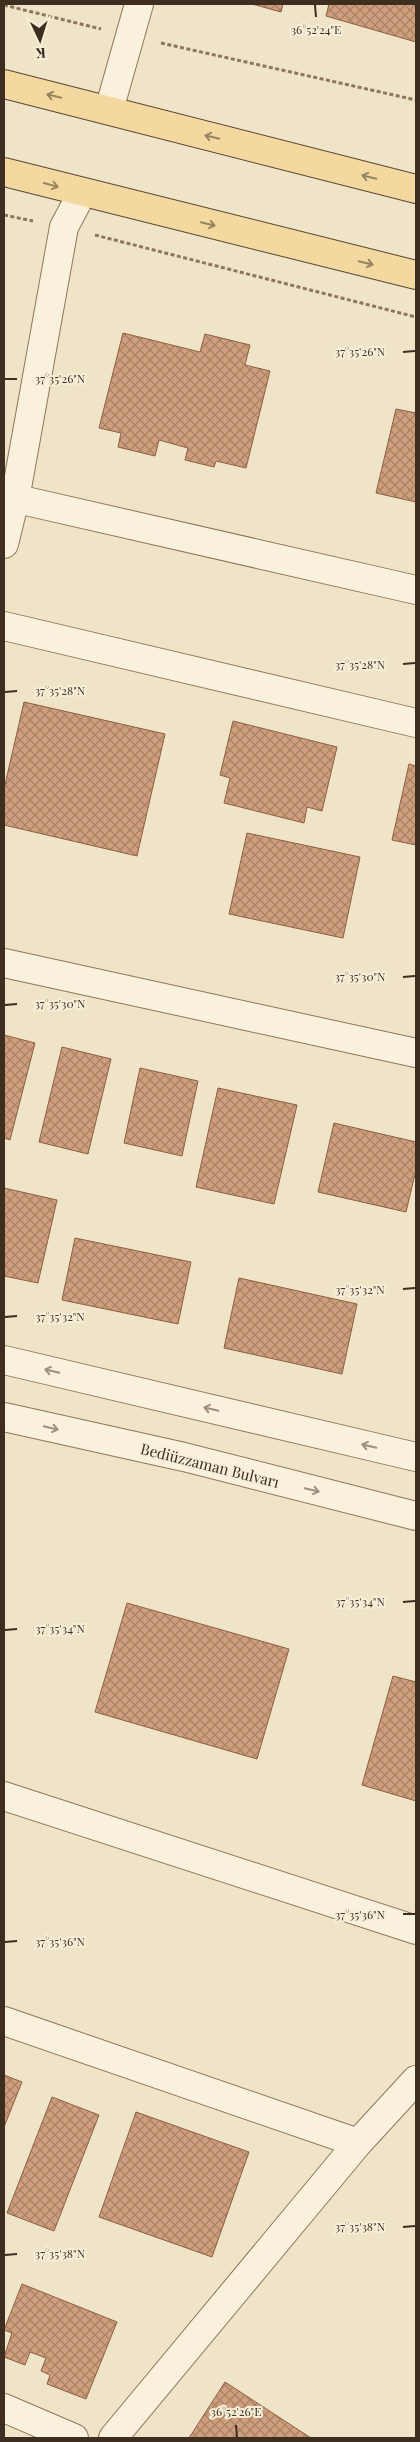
<svg xmlns="http://www.w3.org/2000/svg" width="420" height="2442" font-family="'Playfair Display',serif">
	<style>
		.building { fill: url(#building-cross-hatch); stroke: #8d5f41 }
		.lines { fill: none; stroke-linecap: round; stroke-linejoin: round }
		.minor-casing { stroke: #8d765c; stroke-width: 30 }
		.tertiary-casing { stroke: #8d765c; stroke-width: 30 }
		.primary-casing { stroke: #5b4430; stroke-width: 30 }
		.path { stroke: #8d765c; stroke-width: 3; stroke-dasharray: 4 2.5; stroke-linecap: butt }
		.minor { stroke: #faf1dc; stroke-width: 28 }
		.tertiary { stroke: #faf1dc; stroke-width: 28 }
		.primary { stroke: #f3d9a0; stroke-width: 28 }
		.oneway { stroke: #988460 }
		.oneway2 { stroke: #9c907e }
		.ticks { fill: none; stroke: #3d2e20; stroke-width: 2 }
		.labels { text-anchor: middle; dominant-baseline: central; stroke-width: 4; stroke-linejoin: round; paint-order: stroke }
		.street-label { font-size: 15px; fill: #3d2e20; stroke: #f7eed8 }
		.ticks-label { font-size: 12px; text-anchor: middle; fill: #3d2e20; stroke: #f7eed8; stroke-width: 4; stroke-linejoin: round; paint-order: stroke }
	</style>
	<defs>
		<pattern id="building-cross-hatch" width="8" height="8" patternUnits="userSpaceOnUse" patternTransform="scale(1.25)"><rect width="8" height="8" fill="#cf9f7d"/><path d="M0 0l8 8M0 8l8-8" fill="none" stroke="#a98266"/></pattern>
	</defs>
	<rect width="100%" height="100%" fill="#f0e4c8"/>
	<path class="building" d="M252 4H283L281 12Z
		M329 4H416V42L326 16Z
		M123 333 200 352 205 334 250 345 245 365 270 371 246 468 216 461 214 467 185 460 188 448 159 440 155 456 118 447 121 433 99 428Z
		M396 409 416 413V502L376 493Z
		M24 702 165 734 137 856 4 825V789Z
		M233 721 337 747 322 811 307 807 304 823 224 803 230 778 220 775Z
		M409 764 416 766V845L392 840Z
		M247 833 360 857 343 938 229 914Z
		M4 1035 35 1043 10 1140 4 1138Z
		M62 1047 111 1059 88 1154 39 1142Z
		M140 1068 198 1081 182 1156 124 1143Z
		M218 1088 297 1105 274 1204 196 1187Z
		M334 1123 416 1142V1170L406 1212 318 1192Z
		M4 1188 57 1200 38 1283 4 1276Z
		M75 1238 191 1262 178 1324 62 1300Z
		M239 1278 357 1304 342 1374 224 1348Z
		M127 1603 289 1649 257 1759 95 1712Z
		M393 1676 416 1682V1801L362 1785Z
		M4 2075 22 2082 4 2127Z
		M52 2097 99 2115 54 2231 7 2213Z
		M136 2112 249 2152 212 2257 99 2217Z
		M22 2284 117 2322 86 2399 47 2384 50 2375 41 2371 46 2358 30 2352 25 2365 4 2357 12 2333 4 2330Z
		M225 2382 311 2438H189Z"/>
	<g class="lines">
		<g class="minor-casing">
			<path id="minor" d="M109 110 139 4
				M4 496 416 590
				M4 544 15 499 64 227 82 193
				M4 626 416 723
				M4 963 416 1053
				M4 1796 416 1930
				M4 2021 358 2143
				M4 2408 74 2438
				M113 2438 358 2143 416 2080"/>
		</g>
		<g class="tertiary-casing">
			<path id="tertiary" d="M4 1360 416 1457
				M4 1417 184 1457 416 1516"/>
		</g>
		<g class="primary-casing">
			<path id="primary" d="M4 84 416 189
				M4 172 416 275"/>
		</g>
		<path class="path" d="M4 5 101 29
			M161 43 416 100
			M4 215 33 221
			M95 235 416 317"/>
		<use href="#minor" class="minor"/>
		<use href="#tertiary" class="tertiary"/>
		<use href="#primary" class="primary"/>
	</g>
	<defs><path id="oneway-shaft" d="M-6 0H5M1.5-3L5.5 0L1.5 3" fill="none" stroke-width="1.6" stroke-linecap="round" stroke-linejoin="round" transform="scale(1.25)"/></defs>
	<g class="oneway">
		<use href="#oneway-shaft" transform="translate(54 96) rotate(-166)"/>
		<use href="#oneway-shaft" transform="translate(212 137) rotate(-166)"/>
		<use href="#oneway-shaft" transform="translate(369 177) rotate(-166)"/>
		<use href="#oneway-shaft" transform="translate(51 185) rotate(15)"/>
		<use href="#oneway-shaft" transform="translate(208 224) rotate(14)"/>
		<use href="#oneway-shaft" transform="translate(366 263) rotate(14)"/>
	</g>
	<g class="oneway2">
		<use href="#oneway-shaft" transform="translate(52 1371) rotate(-167)"/>
		<use href="#oneway-shaft" transform="translate(211 1409) rotate(-167)"/>
		<use href="#oneway-shaft" transform="translate(51 1428) rotate(13)"/>
		<use href="#oneway-shaft" transform="translate(369 1446) rotate(-167)"/>
		<use href="#oneway-shaft" transform="translate(312 1490) rotate(14)"/>
	</g>
	<path class="ticks" d="M315 5 316 17M403 352 415 351M5 379H17M403 664 415 663M5 692 17 691M403 977 415 976M5 1005 17 1004M403 1289 415 1288M5 1317 17 1316M403 1602 415 1601M5 1630 17 1629M403 1914H415M5 1942 17 1941M403 2227 415 2226M5 2255 17 2254M236 2425 237 2437"/>
	<g class="labels">
		<g class="street-label">
			<text transform="translate(210 1465) rotate(14)">Bediüzzaman Bulvarı</text>
		</g>
	</g>
	<g class="ticks-label">
		<text x="316" y="34">36°52'24"E</text>
		<text x="360" y="356">37°35'26"N</text>
		<text x="60" y="383">37°35'26"N</text>
		<text x="360" y="669">37°35'28"N</text>
		<text x="60" y="695">37°35'28"N</text>
		<text x="360" y="981">37°35'30"N</text>
		<text x="60" y="1008">37°35'30"N</text>
		<text x="360" y="1294">37°35'32"N</text>
		<text x="60" y="1321">37°35'32"N</text>
		<text x="360" y="1606">37°35'34"N</text>
		<text x="60" y="1633">37°35'34"N</text>
		<text x="360" y="1919">37°35'36"N</text>
		<text x="60" y="1946">37°35'36"N</text>
		<text x="360" y="2231">37°35'38"N</text>
		<text x="60" y="2258">37°35'38"N</text>
		<text x="236" y="2416">36°52'26"E</text>
	</g>
	<rect width="420" height="2442" fill="none" stroke="#3d2e20" stroke-width="10"/>
	<g transform="translate(40 40) rotate(176)" stroke="#f7eed8" stroke-width="4" paint-order="stroke">
	<path d="M0-4L9 19L0 12L-9 19Z" fill="#3d2e20"/>
	<text y="-8" font-size="14" font-weight="bold" text-anchor="middle" fill="#3d2e20">K</text>
	</g>
</svg>
